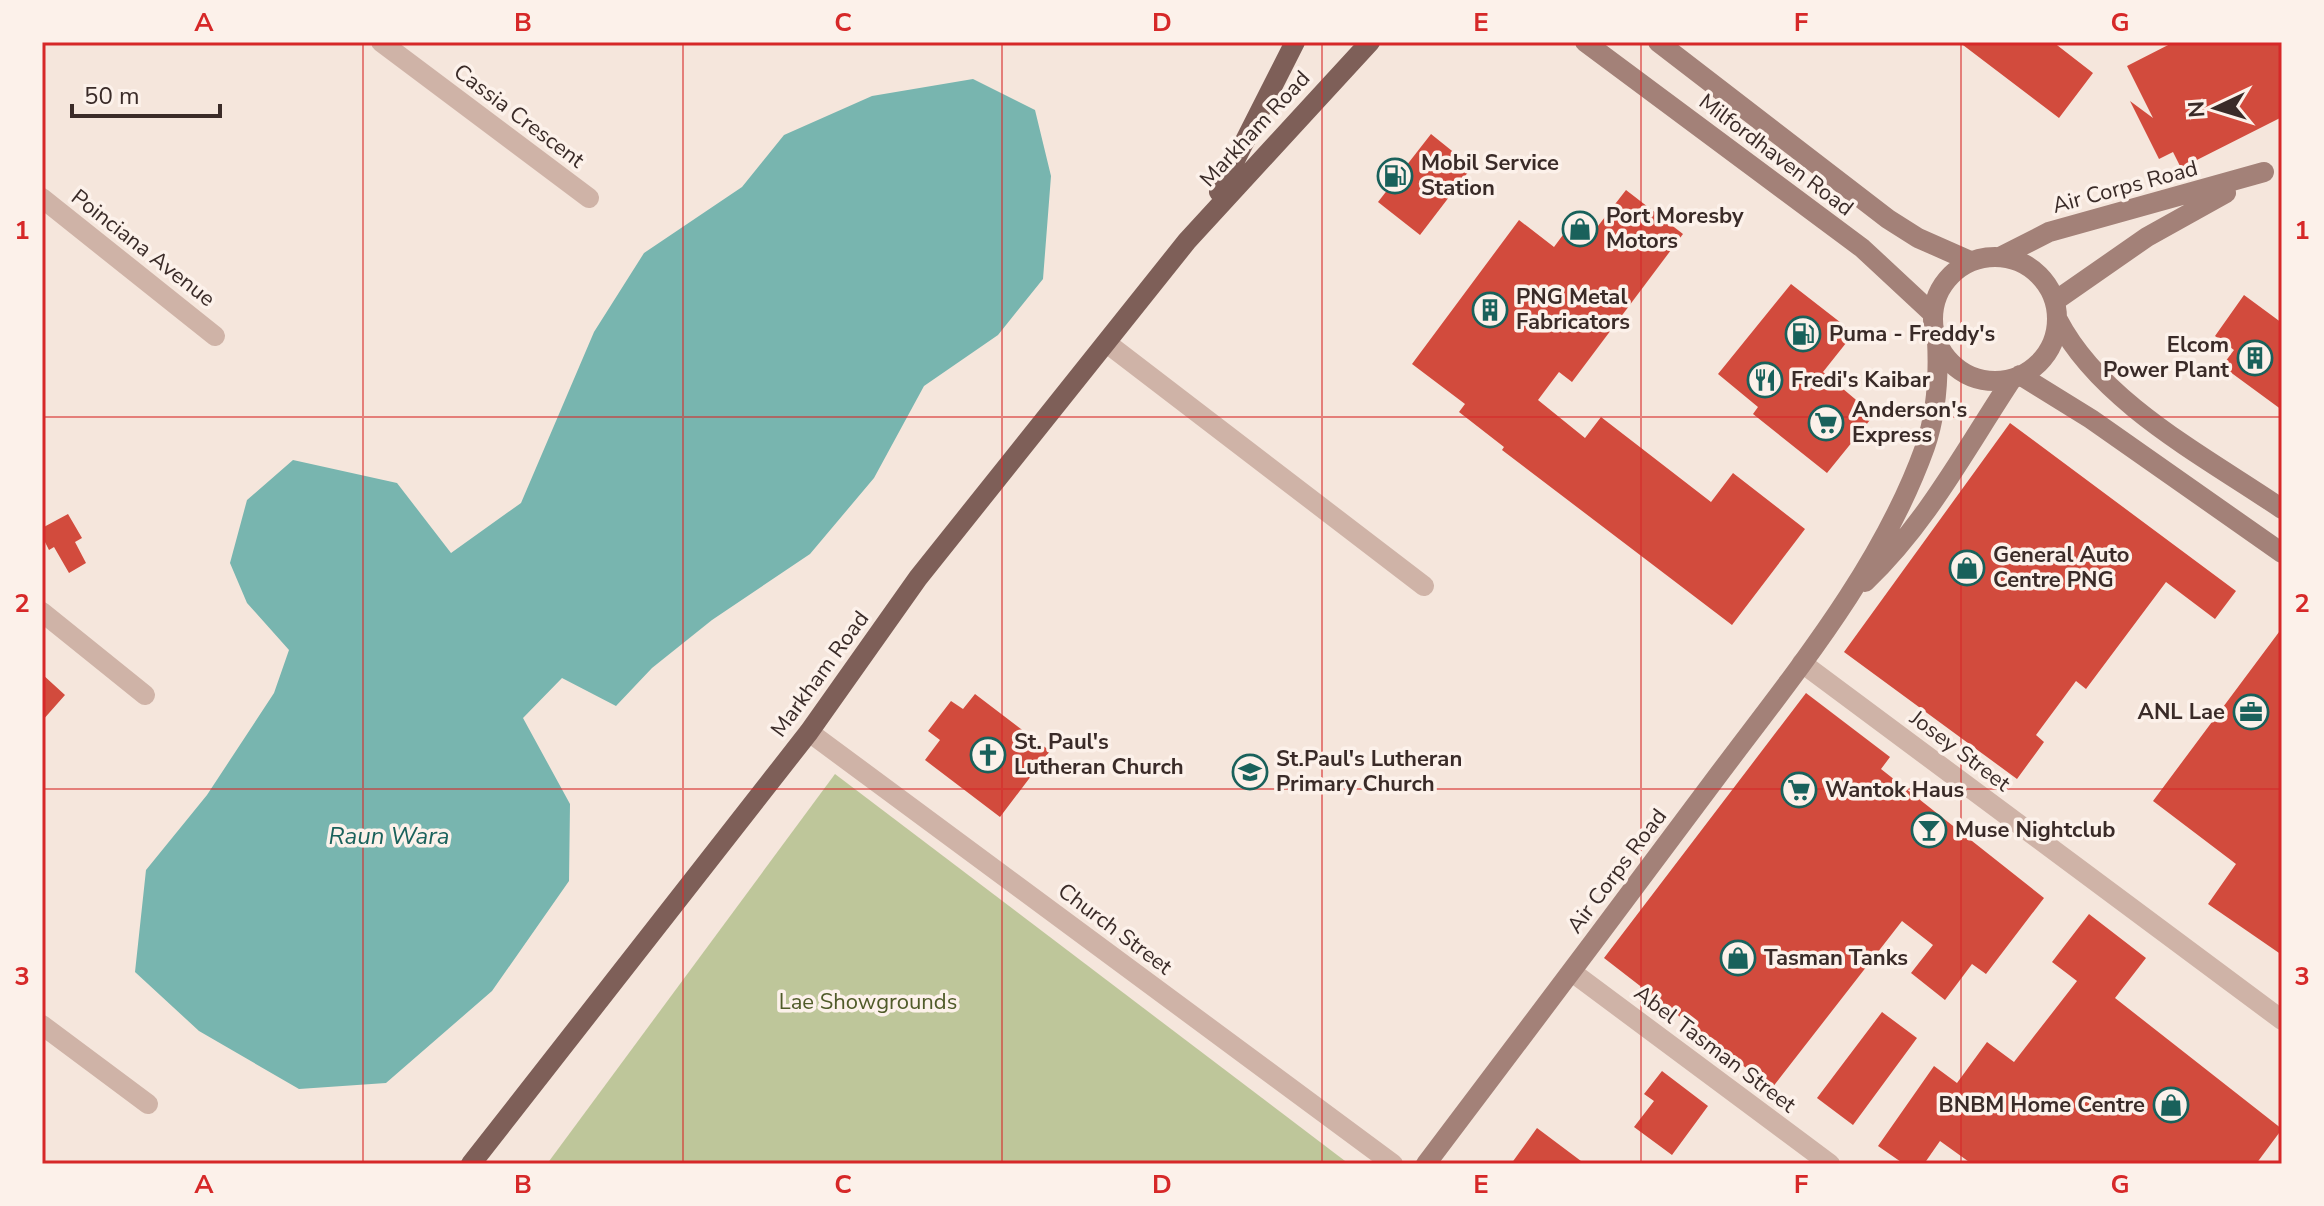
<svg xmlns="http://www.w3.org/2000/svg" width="2324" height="1206" font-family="'Nunito Sans',sans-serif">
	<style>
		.green { fill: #bec69a }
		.water { fill: #78b5af }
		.building { fill: #d24b3d }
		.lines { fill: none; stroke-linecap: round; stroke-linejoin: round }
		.street { stroke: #cfb3a7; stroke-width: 20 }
		.secondary { stroke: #a38178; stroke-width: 20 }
		.primary { stroke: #7e5f58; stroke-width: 20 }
		.grid { fill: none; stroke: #d62828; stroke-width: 2; stroke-opacity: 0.55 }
		.labels { text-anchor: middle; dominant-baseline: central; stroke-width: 7; stroke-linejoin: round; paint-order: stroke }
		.street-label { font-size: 22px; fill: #3a2b28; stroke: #fcf1ea }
		.poi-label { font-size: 22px; font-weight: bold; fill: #3a2b28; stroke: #fcf1ea; text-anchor: start }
		.park-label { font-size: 22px; fill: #505b29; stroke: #fcf1ea }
		.water-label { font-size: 24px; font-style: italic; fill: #19615b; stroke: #fcf1ea }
		.neatline { fill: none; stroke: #d62828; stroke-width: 3 }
		.grid-label { font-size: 26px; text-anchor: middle; font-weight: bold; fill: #d62828 }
	</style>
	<rect width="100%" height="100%" fill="#f5e6dc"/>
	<path class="green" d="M835 774 1349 1164H547Z"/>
	<path class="water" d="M973 79 1035 110 1051 176 1043 279 998 335 924 386 874 478 810 554 712 620 652 668 616 706 562 678 523 718 570 804 569 881 492 991 386 1083 299 1089 199 1031 135 972 146 870 207 795 274 693 289 650 247 603 230 563 247 500 293 460 397 483 451 553 521 503 594 332 644 253 742 187 784 135 872 96Z"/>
	<path class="building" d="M1959 42H2053L2093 73 2059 118Z
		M2174 42H2282V117L2181 168 2173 152 2159 159 2130 101 2153 118 2127 66Z
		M1431 134 1472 167 1420 235 1378 202Z
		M1626 190 1683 234 1572 382 1559 372 1538 400 1585 438 1601 417 1711 502 1733 473 1805 529 1732 625 1502 450 1504 447 1459 412 1465 404 1412 364 1519 220 1554 247 1580 212 1598 226Z
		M1791 284 1854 333 1823 372 1874 415 1827 473 1753 414 1758 407 1718 374Z
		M2244 295 2282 323V410L2222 366 2234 350 2215 336Z
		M2010 423 2236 591 2215 619 2166 582 2086 689 2076 681 2036 735 2044 742 2017 779 1844 652Z
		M68 514 82 538 75 542 86 563 69 573 54 547 49 550 42 536V528Z
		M2282 628V955L2208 904 2236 864 2153 801Z
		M42 674 65 695 42 721Z
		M1806 693 1890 757 1881 769 2044 898 1986 974 1972 964 1945 1000 1911 973 1933 945 1902 921 1772 1088 1604 958Z
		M975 694 1050 751 1000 817 925 760 940 740 928 731 951 701 963 709Z
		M2089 914 2146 958 2115 998 2282 1129 2256 1164H1972L1940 1141 1924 1164H1904L1878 1146 1934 1066 1957 1083 1987 1042 2014 1062 2077 981 2052 962Z
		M1882 1012 1917 1038 1853 1125 1817 1098Z
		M1662 1071 1708 1106 1672 1155 1634 1127 1654 1101 1644 1094Z
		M1537 1128 1585 1164H1511Z"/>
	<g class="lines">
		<path class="street" d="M381 42 589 198
			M42 198 215 336
			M1108 344 1424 586
			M42 612 145 695
			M1802 663 2282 1020
			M809 732 1393 1164
			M1572 972 1830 1164
			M42 1025 148 1104"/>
		<path class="secondary" d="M1585 42 1862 248 1933 314
			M1658 42 1888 219 1918 238 1970 261
			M2002 256 2049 232 2264 172
			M1933 319a62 62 0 1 1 124 0a62 62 0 1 1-124 0Z
			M2055 301 2147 237 2226 193
			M2058 320C2101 403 2206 457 2282 509
			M2020 375 2091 419 2282 553
			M1865 582C1927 523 1965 450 2012 379
			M1426 1164C1523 1036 1620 907 1716 778 1793 675 1881 570 1925 447 1937 412 1939 377 1937 340"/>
		<path class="primary" d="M1219 192 1295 42
			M471 1164 809 732 918 578 1187 241 1370 42"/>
	</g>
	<path class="grid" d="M363 42V1164M683 42V1164M1002 42V1164M1322 42V1164M1641 42V1164M1961 42V1164M42 417H2282M42 789H2282"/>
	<defs>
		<g id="fuel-ring" transform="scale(1.8)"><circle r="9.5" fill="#fcf1ea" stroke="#19615b" stroke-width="1.5"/><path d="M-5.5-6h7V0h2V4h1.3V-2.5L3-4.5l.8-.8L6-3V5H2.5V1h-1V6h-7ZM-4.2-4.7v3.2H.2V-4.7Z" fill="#19615b"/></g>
		<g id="shop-ring" transform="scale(1.8)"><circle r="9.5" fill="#fcf1ea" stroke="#19615b" stroke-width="1.5"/><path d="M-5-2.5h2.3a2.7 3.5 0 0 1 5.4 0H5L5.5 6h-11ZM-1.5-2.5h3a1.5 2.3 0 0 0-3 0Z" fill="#19615b"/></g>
		<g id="building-ring" transform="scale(1.8)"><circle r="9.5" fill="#fcf1ea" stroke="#19615b" stroke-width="1.5"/><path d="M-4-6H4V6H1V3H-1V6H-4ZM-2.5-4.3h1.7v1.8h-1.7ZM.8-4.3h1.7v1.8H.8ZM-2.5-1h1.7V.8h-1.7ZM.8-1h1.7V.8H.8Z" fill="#19615b"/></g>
		<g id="restaurant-ring" transform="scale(1.8)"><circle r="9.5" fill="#fcf1ea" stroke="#19615b" stroke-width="1.5"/><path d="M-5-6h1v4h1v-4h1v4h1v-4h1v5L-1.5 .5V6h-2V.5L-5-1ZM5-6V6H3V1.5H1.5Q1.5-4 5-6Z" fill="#19615b"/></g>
		<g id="supermarket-ring" transform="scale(1.8)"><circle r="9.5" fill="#fcf1ea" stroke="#19615b" stroke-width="1.5"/><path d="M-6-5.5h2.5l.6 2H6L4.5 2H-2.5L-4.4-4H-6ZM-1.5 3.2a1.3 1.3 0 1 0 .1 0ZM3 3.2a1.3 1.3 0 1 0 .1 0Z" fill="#19615b"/></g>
		<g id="office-ring" transform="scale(1.8)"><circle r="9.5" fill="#fcf1ea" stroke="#19615b" stroke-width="1.5"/><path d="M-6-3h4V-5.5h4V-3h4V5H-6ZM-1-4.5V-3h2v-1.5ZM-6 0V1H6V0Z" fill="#19615b"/></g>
		<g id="church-ring" transform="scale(1.8)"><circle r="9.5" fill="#fcf1ea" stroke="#19615b" stroke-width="1.5"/><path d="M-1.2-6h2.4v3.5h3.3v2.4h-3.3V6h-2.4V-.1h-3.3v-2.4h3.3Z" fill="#19615b"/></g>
		<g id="school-ring" transform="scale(1.8)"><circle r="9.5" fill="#fcf1ea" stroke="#19615b" stroke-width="1.5"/><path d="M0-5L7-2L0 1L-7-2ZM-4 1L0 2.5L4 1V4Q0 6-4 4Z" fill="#19615b"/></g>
		<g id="bar-ring" transform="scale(1.8)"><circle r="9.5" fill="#fcf1ea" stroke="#19615b" stroke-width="1.5"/><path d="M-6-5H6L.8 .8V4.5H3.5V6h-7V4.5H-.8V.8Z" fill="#19615b"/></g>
	</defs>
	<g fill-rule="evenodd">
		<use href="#fuel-ring" x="1395" y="176"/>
		<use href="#shop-ring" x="1580" y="229"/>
		<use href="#building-ring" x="1490" y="310"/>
		<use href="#fuel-ring" x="1803" y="334"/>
		<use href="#building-ring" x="2255" y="358"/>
		<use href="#restaurant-ring" x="1765" y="380"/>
		<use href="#supermarket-ring" x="1826" y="423"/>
		<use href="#shop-ring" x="1967" y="568"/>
		<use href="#office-ring" x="2251" y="712"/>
		<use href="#church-ring" x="988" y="755"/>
		<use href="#school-ring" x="1250" y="772"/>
		<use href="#supermarket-ring" x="1799" y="790"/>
		<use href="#bar-ring" x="1929" y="830"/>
		<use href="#shop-ring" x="1738" y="958"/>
		<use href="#shop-ring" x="2171" y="1105"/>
	</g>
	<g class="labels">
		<g class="street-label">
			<text transform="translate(519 116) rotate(37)">Cassia Crescent</text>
			<text transform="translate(1255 129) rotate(-47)">Markham Road</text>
			<text transform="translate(1776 155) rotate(37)">Milfordhaven Road</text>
			<text transform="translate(2125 187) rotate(-15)">Air Corps Road</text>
			<text transform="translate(143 248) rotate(38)">Poinciana Avenue</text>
			<text transform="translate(820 674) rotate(-54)">Markham Road</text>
			<text transform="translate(1960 751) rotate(37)">Josey Street</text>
			<text transform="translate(1617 871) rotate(-53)">Air Corps Road</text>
			<text transform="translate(1115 929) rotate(37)">Church Street</text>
			<text transform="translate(1715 1049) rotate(37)">Abel Tasman Street</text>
		</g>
		<g class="poi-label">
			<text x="1421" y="163">Mobil Service<tspan x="1421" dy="25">Station</tspan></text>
			<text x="1606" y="216">Port Moresby<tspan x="1606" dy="25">Motors</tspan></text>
			<text x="1516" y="297">PNG Metal<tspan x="1516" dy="25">Fabricators</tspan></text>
			<text x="1829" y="334">Puma - Freddy's</text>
			<text x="2229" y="345" text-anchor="end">Elcom<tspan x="2229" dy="25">Power Plant</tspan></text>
			<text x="1791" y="380">Fredi's Kaibar</text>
			<text x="1852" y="410">Anderson's<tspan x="1852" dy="25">Express</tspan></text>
			<text x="1993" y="555">General Auto<tspan x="1993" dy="25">Centre PNG</tspan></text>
			<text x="2225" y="712" text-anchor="end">ANL Lae</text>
			<text x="1014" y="742">St. Paul's<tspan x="1014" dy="25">Lutheran Church</tspan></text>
			<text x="1276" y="759">St.Paul's Lutheran<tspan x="1276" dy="25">Primary Church</tspan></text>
			<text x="1825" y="790">Wantok Haus</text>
			<text x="1955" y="830">Muse Nightclub</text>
			<text x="1764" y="958">Tasman Tanks</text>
			<text x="2145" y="1105" text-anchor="end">BNBM Home Centre</text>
		</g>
		<g class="park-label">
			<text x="868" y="1002">Lae Showgrounds</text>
		</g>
		<g class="water-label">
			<text x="389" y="836">Raun Wara</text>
		</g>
	</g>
	<rect width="2324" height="1206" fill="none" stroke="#fcf1ea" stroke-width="88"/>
	<g transform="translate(2216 108) rotate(266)" stroke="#fcf1ea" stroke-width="6" paint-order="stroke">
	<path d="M0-6L14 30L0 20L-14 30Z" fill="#3a2b28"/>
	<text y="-12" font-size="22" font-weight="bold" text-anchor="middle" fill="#3a2b28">N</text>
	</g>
	<path d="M72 104v12h148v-12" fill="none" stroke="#3a2b28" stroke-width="4"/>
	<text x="84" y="104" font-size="24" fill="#3a2b28" stroke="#fcf1ea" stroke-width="6" paint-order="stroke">50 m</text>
	<rect x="44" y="44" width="2236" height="1118" class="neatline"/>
	<g class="grid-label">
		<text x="204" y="31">A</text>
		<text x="523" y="31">B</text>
		<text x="843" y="31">C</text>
		<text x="1162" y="31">D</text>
		<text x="1481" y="31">E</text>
		<text x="1801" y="31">F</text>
		<text x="2120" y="31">G</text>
		<text x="22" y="239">1</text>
		<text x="2302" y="239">1</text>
		<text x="22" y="612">2</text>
		<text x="2302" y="612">2</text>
		<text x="22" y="985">3</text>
		<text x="2302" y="985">3</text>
		<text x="204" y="1193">A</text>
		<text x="523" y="1193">B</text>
		<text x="843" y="1193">C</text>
		<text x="1162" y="1193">D</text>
		<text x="1481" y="1193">E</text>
		<text x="1801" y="1193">F</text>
		<text x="2120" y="1193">G</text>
	</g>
</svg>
